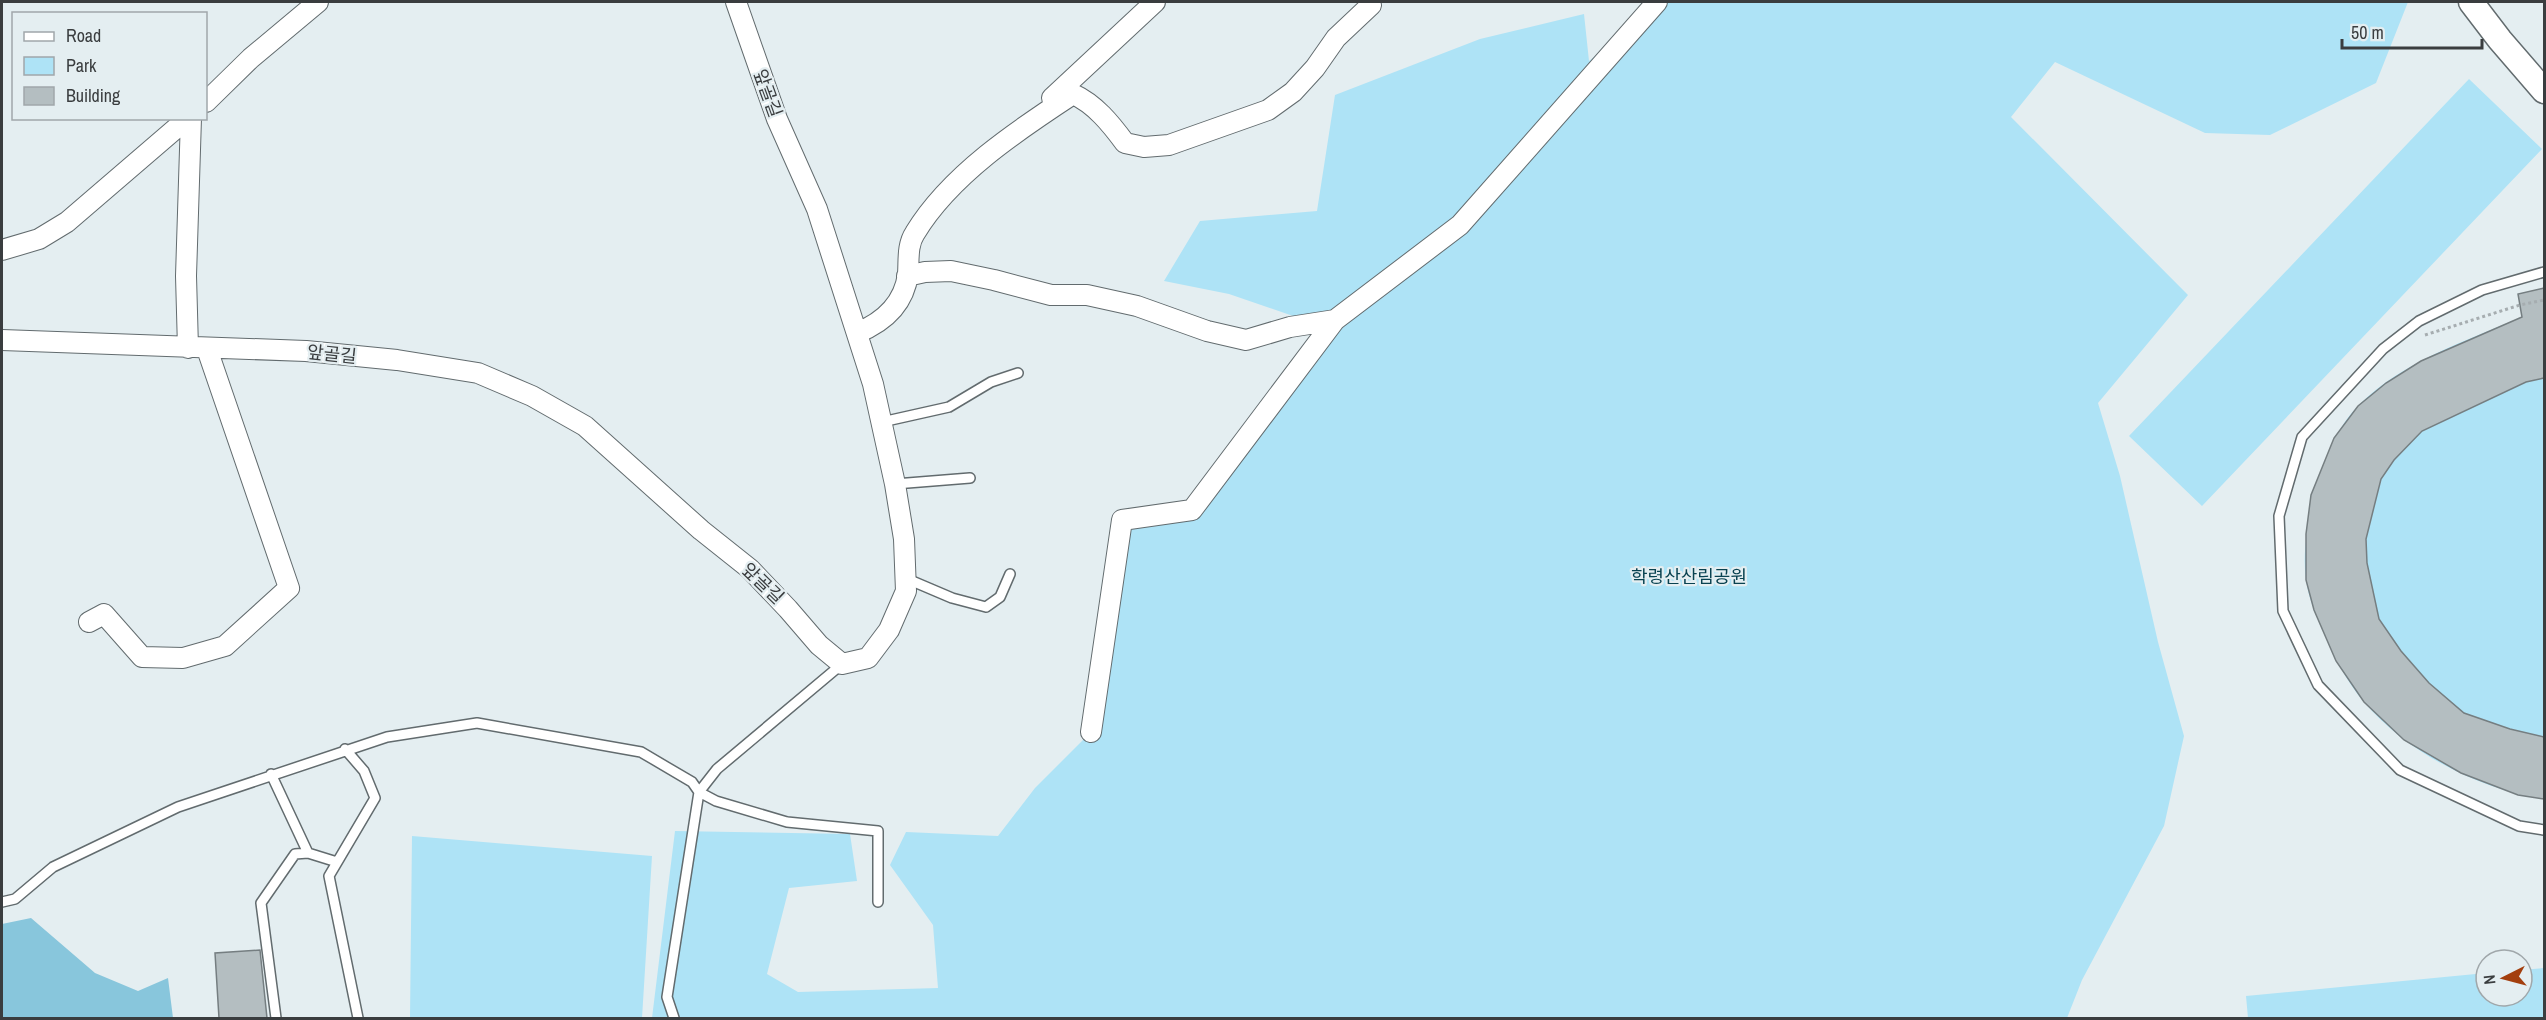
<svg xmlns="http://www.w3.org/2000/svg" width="2546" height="1020" font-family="'Archivo Narrow','Noto Sans KR',sans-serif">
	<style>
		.green { fill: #aee3f6 }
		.forest { fill: #88c6dc }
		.building { fill: #b4bec1; stroke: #757e81; stroke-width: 1.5 }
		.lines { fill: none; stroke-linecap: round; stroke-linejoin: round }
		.service-casing { stroke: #626b6e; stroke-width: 12 }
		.minor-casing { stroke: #626b6e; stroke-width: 22 }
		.tertiary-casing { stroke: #626b6e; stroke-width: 27 }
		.path { stroke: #a6adb0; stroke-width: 3; stroke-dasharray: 3 3; stroke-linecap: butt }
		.service { stroke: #fff; stroke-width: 9 }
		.minor { stroke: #fff; stroke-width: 20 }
		.tertiary { stroke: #fff; stroke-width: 24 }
		.labels { text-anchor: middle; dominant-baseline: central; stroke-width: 4.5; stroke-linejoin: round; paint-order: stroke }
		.street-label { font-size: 18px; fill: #3a3d3f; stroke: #e4eef1 }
		.park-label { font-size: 18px; fill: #084251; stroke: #e4eef1 }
	</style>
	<rect width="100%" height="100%" fill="#e4eef1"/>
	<path class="green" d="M1656 2H2408L2376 83 2270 135 2205 133 2055 62 2011 117 2188 295 2098 403 2120 476 2158 642 2184 736 2164 826 2082 980 2067 1018H652L675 831 850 834 857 881 789 888 767 974 798 992 938 988 933 925 890 865 906 832 998 836 1035 788 1091 732 1122 520 1192 510 1322 326 1229 294 1164 281 1200 221 1317 211 1335 95 1480 39 1584 14 1589 61 1622 36Z
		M2469 79 2542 149 2202 506 2129 436Z
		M2544 288V799C2479 789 2407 753 2364 702 2346 681 2334 656 2323 631 2316 615 2308 597 2306 579 2302 552 2308 525 2315 499 2324 464 2333 431 2359 405 2403 361 2466 341 2522 317L2518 294Z
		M412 836 652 856 642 1018H410Z
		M2544 968V1018H2248L2246 996 2486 973V996H2522V970Z"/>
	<path class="forest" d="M31 918 95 973 138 991 168 978 173 1018H2V924Z"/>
	<path class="building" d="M2544 288V378L2526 382 2422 431 2394 460 2381 479 2366 539 2367 563 2379 619 2401 651 2429 683 2464 713 2510 729 2544 737V799L2518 795 2461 773 2404 740 2364 702 2336 661 2314 610 2306 580V534L2311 495 2334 438 2358 406 2386 383 2421 361 2522 317 2518 294Z
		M260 950 267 1018H219L215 953Z"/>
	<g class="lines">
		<g class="service-casing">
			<path id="service" d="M2544 272 2482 290 2419 321 2383 349 2302 437 2279 516 2283 611 2318 685 2400 770 2519 826 2544 830
				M882 422 949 407 991 382 1018 373
				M895 484 970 478
				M905 578 952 598 986 607 1000 597 1010 574
				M345 749 364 771 375 798 329 876 358 1018
				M271 774 308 853 295 854 261 903 276 1018
				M308 853 337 862
				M2 902 15 899 53 867 178 807 387 737 477 723 641 752 692 782 699 792 716 801 787 822 878 831V902
				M674 1018 667 997 699 792 717 769 842 664"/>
		</g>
		<g class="minor-casing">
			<path id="minor" d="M1052 98 1155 2
				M206 102 251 58 318 2
				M2 250 39 239 67 222 188 118
				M907 276 925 272 951 271 994 280 1051 295H1087L1137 306 1207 331 1246 340 1290 327 1335 320
				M857 333C884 322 904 304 908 274 909 260 907 245 915 233 950 175 1018 130 1073 94 1095 104 1111 124 1125 143L1144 147 1169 145 1268 110 1293 92 1315 68 1336 38 1371 5 1369 2
				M2 340 306 351 397 360 478 373 532 396 585 426 701 530 750 569 788 609 819 645 842 664 868 658 889 630 906 591 904 539 895 484 873 384 817 209 777 119 736 2
				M188 348 186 276 191 118
				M89 622 104 614 142 657 183 658 225 646 289 588 207 349
				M1091 732 1122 520 1192 510 1335 320 1460 225 1657 2"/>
		</g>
		<g class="tertiary-casing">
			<path id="tertiary" d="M2471 2 2500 40 2544 91"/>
		</g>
		<path class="path" d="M2425 335 2520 305 2544 300"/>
		<use href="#service" class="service"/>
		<use href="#minor" class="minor"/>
		<use href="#tertiary" class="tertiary"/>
	</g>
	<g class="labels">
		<g class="street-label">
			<text transform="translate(768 93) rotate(70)">앞골길</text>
			<text transform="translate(332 354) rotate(6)">앞골길</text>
			<text transform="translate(763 583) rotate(44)">앞골길</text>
		</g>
		<g class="park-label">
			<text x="1689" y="576">학령산산림공원</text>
		</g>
	</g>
	<rect width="2546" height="1020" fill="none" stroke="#3a3d3f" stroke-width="6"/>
	<rect x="12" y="12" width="195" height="108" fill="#e4eef1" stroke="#a0a7aa" stroke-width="1.5"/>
	<rect x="24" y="32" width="30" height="9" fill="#ffffff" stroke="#a0a7aa" stroke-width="1.5"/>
	<text x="66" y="42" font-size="18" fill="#3a3d3f">Road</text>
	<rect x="24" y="57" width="30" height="18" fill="#aee3f6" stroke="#a0a7aa" stroke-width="1.5"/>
	<text x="66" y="72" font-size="18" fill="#3a3d3f">Park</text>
	<rect x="24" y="87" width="30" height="18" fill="#b4bec1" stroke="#a0a7aa" stroke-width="1.5"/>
	<text x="66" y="102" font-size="18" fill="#3a3d3f">Building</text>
	<g transform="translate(2504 978) rotate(264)"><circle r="28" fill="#e4eef1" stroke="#a0a7aa" stroke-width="1.5"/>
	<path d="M0-4.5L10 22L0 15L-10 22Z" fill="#a33f0e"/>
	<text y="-9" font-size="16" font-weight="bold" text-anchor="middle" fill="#3a3d3f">N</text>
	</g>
	<path d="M2342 39v9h140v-9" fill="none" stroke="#3a3d3f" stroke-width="3"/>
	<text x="2351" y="39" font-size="18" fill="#3a3d3f" stroke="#e4eef1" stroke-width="4.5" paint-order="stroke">50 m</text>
</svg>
